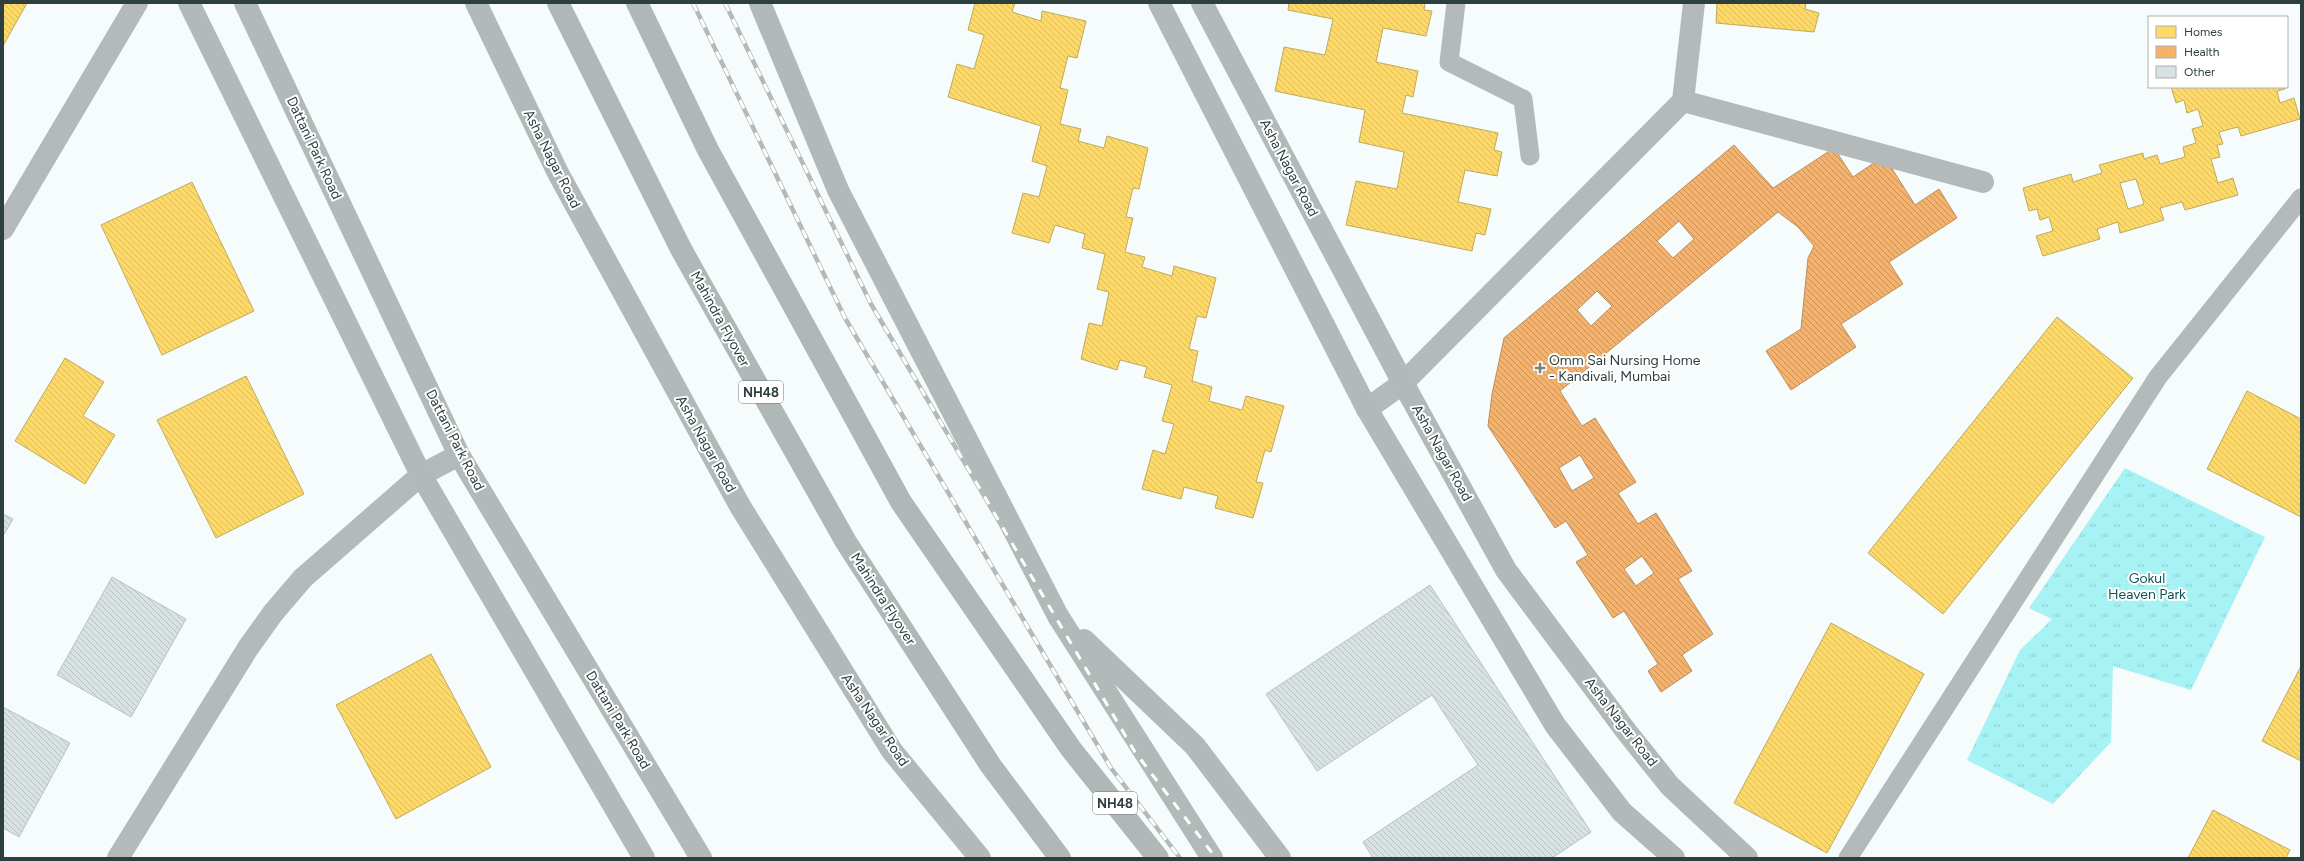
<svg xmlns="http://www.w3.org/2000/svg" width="2304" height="861" font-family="Figtree,sans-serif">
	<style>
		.park { fill: url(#park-tufts) }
		.homes { fill: url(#homes-back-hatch); stroke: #c0ab5b; fill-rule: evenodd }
		.health { fill: url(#health-back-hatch); stroke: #ba905e; fill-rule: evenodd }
		.building { fill: url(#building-back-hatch); stroke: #b9c3c3 }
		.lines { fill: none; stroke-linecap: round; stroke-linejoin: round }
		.lane { stroke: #b4baba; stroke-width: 19 }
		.street { stroke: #b4baba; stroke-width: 22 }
		.secondary { stroke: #b2b9b9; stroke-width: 22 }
		.highway { stroke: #afb7b7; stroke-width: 22 }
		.rail-casing { stroke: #b4b9b9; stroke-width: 4.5 }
		.rail { stroke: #fff; stroke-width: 3; stroke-dasharray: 9; stroke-linecap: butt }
		.poi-dot { fill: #748181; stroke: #fff; stroke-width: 1.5 }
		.labels { text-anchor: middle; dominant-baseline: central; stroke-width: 4; stroke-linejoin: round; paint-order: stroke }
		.shield { fill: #fff; stroke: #6d7979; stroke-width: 1 }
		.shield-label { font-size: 13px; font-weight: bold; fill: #2e3f40 }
		.street-label { font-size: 14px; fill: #2e3f40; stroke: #fff }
		.poi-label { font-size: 14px; fill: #2e3f40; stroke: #fff; text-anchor: start }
		.park-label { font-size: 14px; fill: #0e5255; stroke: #fff }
	</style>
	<defs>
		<pattern id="park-tufts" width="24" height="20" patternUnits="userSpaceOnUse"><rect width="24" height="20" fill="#a6f2f4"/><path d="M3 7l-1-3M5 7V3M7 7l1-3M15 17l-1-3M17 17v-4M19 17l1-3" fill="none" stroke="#8fd1d2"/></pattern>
		<pattern id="homes-back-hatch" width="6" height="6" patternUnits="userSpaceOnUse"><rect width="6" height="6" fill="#ffd966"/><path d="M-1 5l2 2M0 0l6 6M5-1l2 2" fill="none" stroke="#dbbb5a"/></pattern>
		<pattern id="health-back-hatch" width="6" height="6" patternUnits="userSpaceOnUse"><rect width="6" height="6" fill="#f6b26b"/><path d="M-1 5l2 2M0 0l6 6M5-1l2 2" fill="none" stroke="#c89259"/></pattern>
		<pattern id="building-back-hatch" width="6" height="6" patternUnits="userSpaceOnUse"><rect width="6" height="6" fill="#d8e2e3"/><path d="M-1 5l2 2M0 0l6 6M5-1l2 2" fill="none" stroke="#bac3c4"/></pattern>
	</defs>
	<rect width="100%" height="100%" fill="#f6fbfb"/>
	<path class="park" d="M2125 468 2265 537 2191 690 2113 666 2111 742 2053 804 1967 760 2020 650 2052 619 2029 608Z"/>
	<path class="homes" d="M3 3H27L3 46Z
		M975 3H1015L1012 12 1041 21 1042 11 1086 21 1077 58 1068 56 1060 88 1068 90 1060 124 1081 129 1078 141 1104 148 1107 136 1148 148 1139 189 1133 188 1126 217 1133 218 1125 252 1145 257 1142 267 1172 276 1174 266 1216 278 1206 318 1197 316 1189 349 1198 351 1192 381 1212 387 1209 401 1242 410 1246 396 1284 406 1271 452 1265 450 1256 482 1263 483 1253 518 1215 508 1218 496 1184 487 1181 499 1142 489 1153 450 1165 454 1174 424 1162 421 1172 385 1144 377 1147 367 1120 360 1117 370 1081 359 1089 323 1102 326 1109 292 1097 289 1105 254 1082 248 1085 234 1055 225 1049 243 1012 233 1023 193 1039 197 1047 166 1032 161 1041 126 948 97 957 64 974 69 984 35 968 30Z
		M1289 3H1425L1424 10 1432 11 1426 36 1383 28 1376 62 1418 71 1413 97 1406 95 1402 113 1498 133 1494 150 1502 152 1497 176 1465 170 1458 202 1491 209 1485 235 1476 233 1472 251 1346 225 1356 181 1397 189 1404 152 1359 142 1365 110 1275 91 1284 47 1325 55 1333 19 1288 10Z
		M1717 3H1806L1805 9 1819 13 1814 32 1716 23Z
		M2171 87H2284L2285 89 2277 91 2280 103 2294 98 2300 119 2241 136 2238 127 2219 132 2223 144 2217 145 2220 157 2211 159 2218 183 2233 178 2238 195 2185 210 2182 202 2160 208 2164 220 2120 233 2118 222 2097 229 2100 239 2043 256 2036 236 2053 231 2049 217 2040 220 2037 209 2029 211 2023 188 2071 174 2073 182 2102 173 2099 165 2143 153 2144 159 2157 155 2160 164 2185 157 2183 147 2196 143 2192 129 2203 126 2198 109 2187 113 2184 100 2176 103ZM2136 179 2144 204 2128 209 2120 183Z
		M192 182 254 311 162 355 101 225Z
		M2057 317 2133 378 1943 614 1868 553Z
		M65 358 104 382 83 416 115 435 85 484 15 441Z
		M246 376 304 494 216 538 157 420Z
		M2247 391 2301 419V517L2207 469Z
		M1831 623 1924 674 1827 853 1734 803Z
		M431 654 491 767 396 819 336 705Z
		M2301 666V761L2262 741Z
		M2213 810 2290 850 2286 858H2188Z"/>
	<path class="health" d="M1734 145 1773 188 1834 148 1853 177 1884 156 1915 205 1939 189 1957 218 1889 262 1903 284 1841 324 1856 347 1791 390 1766 351 1801 329 1808 258 1814 246 1798 227 1778 212 1560 391 1582 426 1595 418 1636 482 1618 493 1638 524 1656 513 1692 571 1678 579 1713 634 1682 655 1692 671 1661 692 1648 671 1658 664 1624 611 1613 618 1576 562 1588 555 1566 521 1555 528 1488 426 1492 394 1504 338ZM1679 221 1694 239 1673 258 1657 241ZM1597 291 1612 306 1591 326 1577 310ZM1580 455 1594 478 1572 491 1559 468ZM1642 556 1654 573 1636 586 1624 569Z"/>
	<path class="building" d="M3 514 13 519 3 536Z
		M112 577 186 619 131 717 57 675Z
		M1430 585 1591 832 1552 858H1373L1363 842 1478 765 1432 695 1317 771 1266 694Z
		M3 707 70 743 19 837 3 828Z"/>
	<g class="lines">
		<path class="lane" d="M1456 3 1449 62 1523 99 1530 156
			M1848 858 2158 377 2301 198"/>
		<path class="street" d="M1683 101 1983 182
			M3 229 137 3
			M1367 409 1403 383 1683 101 1694 3
			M118 858 248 648 273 613 303 578 421 475 459 455"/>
		<path class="secondary" d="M189 3 421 475 644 858
			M245 3 459 455 701 858
			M476 3 558 173 740 506 892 751 980 858
			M760 3 838 190 1058 616 1212 858
			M1159 3 1367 409 1555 725 1622 812 1674 858
			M1202 3 1403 383 1506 570 1626 731 1670 786 1747 858
			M1084 640 1195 746 1280 858"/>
		<path class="highway" d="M558 3 681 249 846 542 991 766 1060 858
			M637 3 708 150 901 502 1071 749 1158 858"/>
		<g class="rail-casing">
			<path id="rail" d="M693 3 845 318 1111 768 1180 858
				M725 3 871 304 1135 752 1216 858"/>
		</g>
		<use href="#rail" class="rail"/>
	</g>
	<path class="poi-dot" d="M1538 362h4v4h4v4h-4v4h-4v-4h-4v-4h4z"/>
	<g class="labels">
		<g class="shield">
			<rect x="739" y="381" width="44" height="22" rx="3"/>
			<rect x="1093" y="792" width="44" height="22" rx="3"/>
		</g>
		<g class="shield-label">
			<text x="761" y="392">NH48</text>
			<text x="1115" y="803">NH48</text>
		</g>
		<g class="street-label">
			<text transform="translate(314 148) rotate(65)">Dattani Park Road</text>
			<text transform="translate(552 159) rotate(63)">Asha Nagar Road</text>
			<text transform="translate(1289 168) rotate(62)">Asha Nagar Road</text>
			<text transform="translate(720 319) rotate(61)">Mahindra Flyover</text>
			<text transform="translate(455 440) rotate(63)">Dattani Park Road</text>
			<text transform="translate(706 444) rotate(61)">Asha Nagar Road</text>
			<text transform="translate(1442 453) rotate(61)">Asha Nagar Road</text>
			<text transform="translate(883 599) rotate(57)">Mahindra Flyover</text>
			<text transform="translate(618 720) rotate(59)">Dattani Park Road</text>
			<text transform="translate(875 720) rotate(56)">Asha Nagar Road</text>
			<text transform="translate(1621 722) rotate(52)">Asha Nagar Road</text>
		</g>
		<g class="poi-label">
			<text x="1549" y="360">Omm Sai Nursing Home<tspan x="1549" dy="16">- Kandivali, Mumbai</tspan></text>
		</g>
		<g class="park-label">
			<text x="2147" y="578">Gokul<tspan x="2147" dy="16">Heaven Park</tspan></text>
		</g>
	</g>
	<rect width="2304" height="861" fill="none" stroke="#2e3f40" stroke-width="8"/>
	<rect x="2148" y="16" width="140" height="72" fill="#ffffff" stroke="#abb2b3"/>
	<rect x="2156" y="26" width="20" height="12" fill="#ffd966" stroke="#abb2b3"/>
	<text x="2184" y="36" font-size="12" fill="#2e3f40">Homes</text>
	<rect x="2156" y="46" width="20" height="12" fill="#f6b26b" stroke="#abb2b3"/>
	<text x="2184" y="56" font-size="12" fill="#2e3f40">Health</text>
	<rect x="2156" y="66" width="20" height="12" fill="#d8e2e3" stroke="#abb2b3"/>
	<text x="2184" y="76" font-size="12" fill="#2e3f40">Other</text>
</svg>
